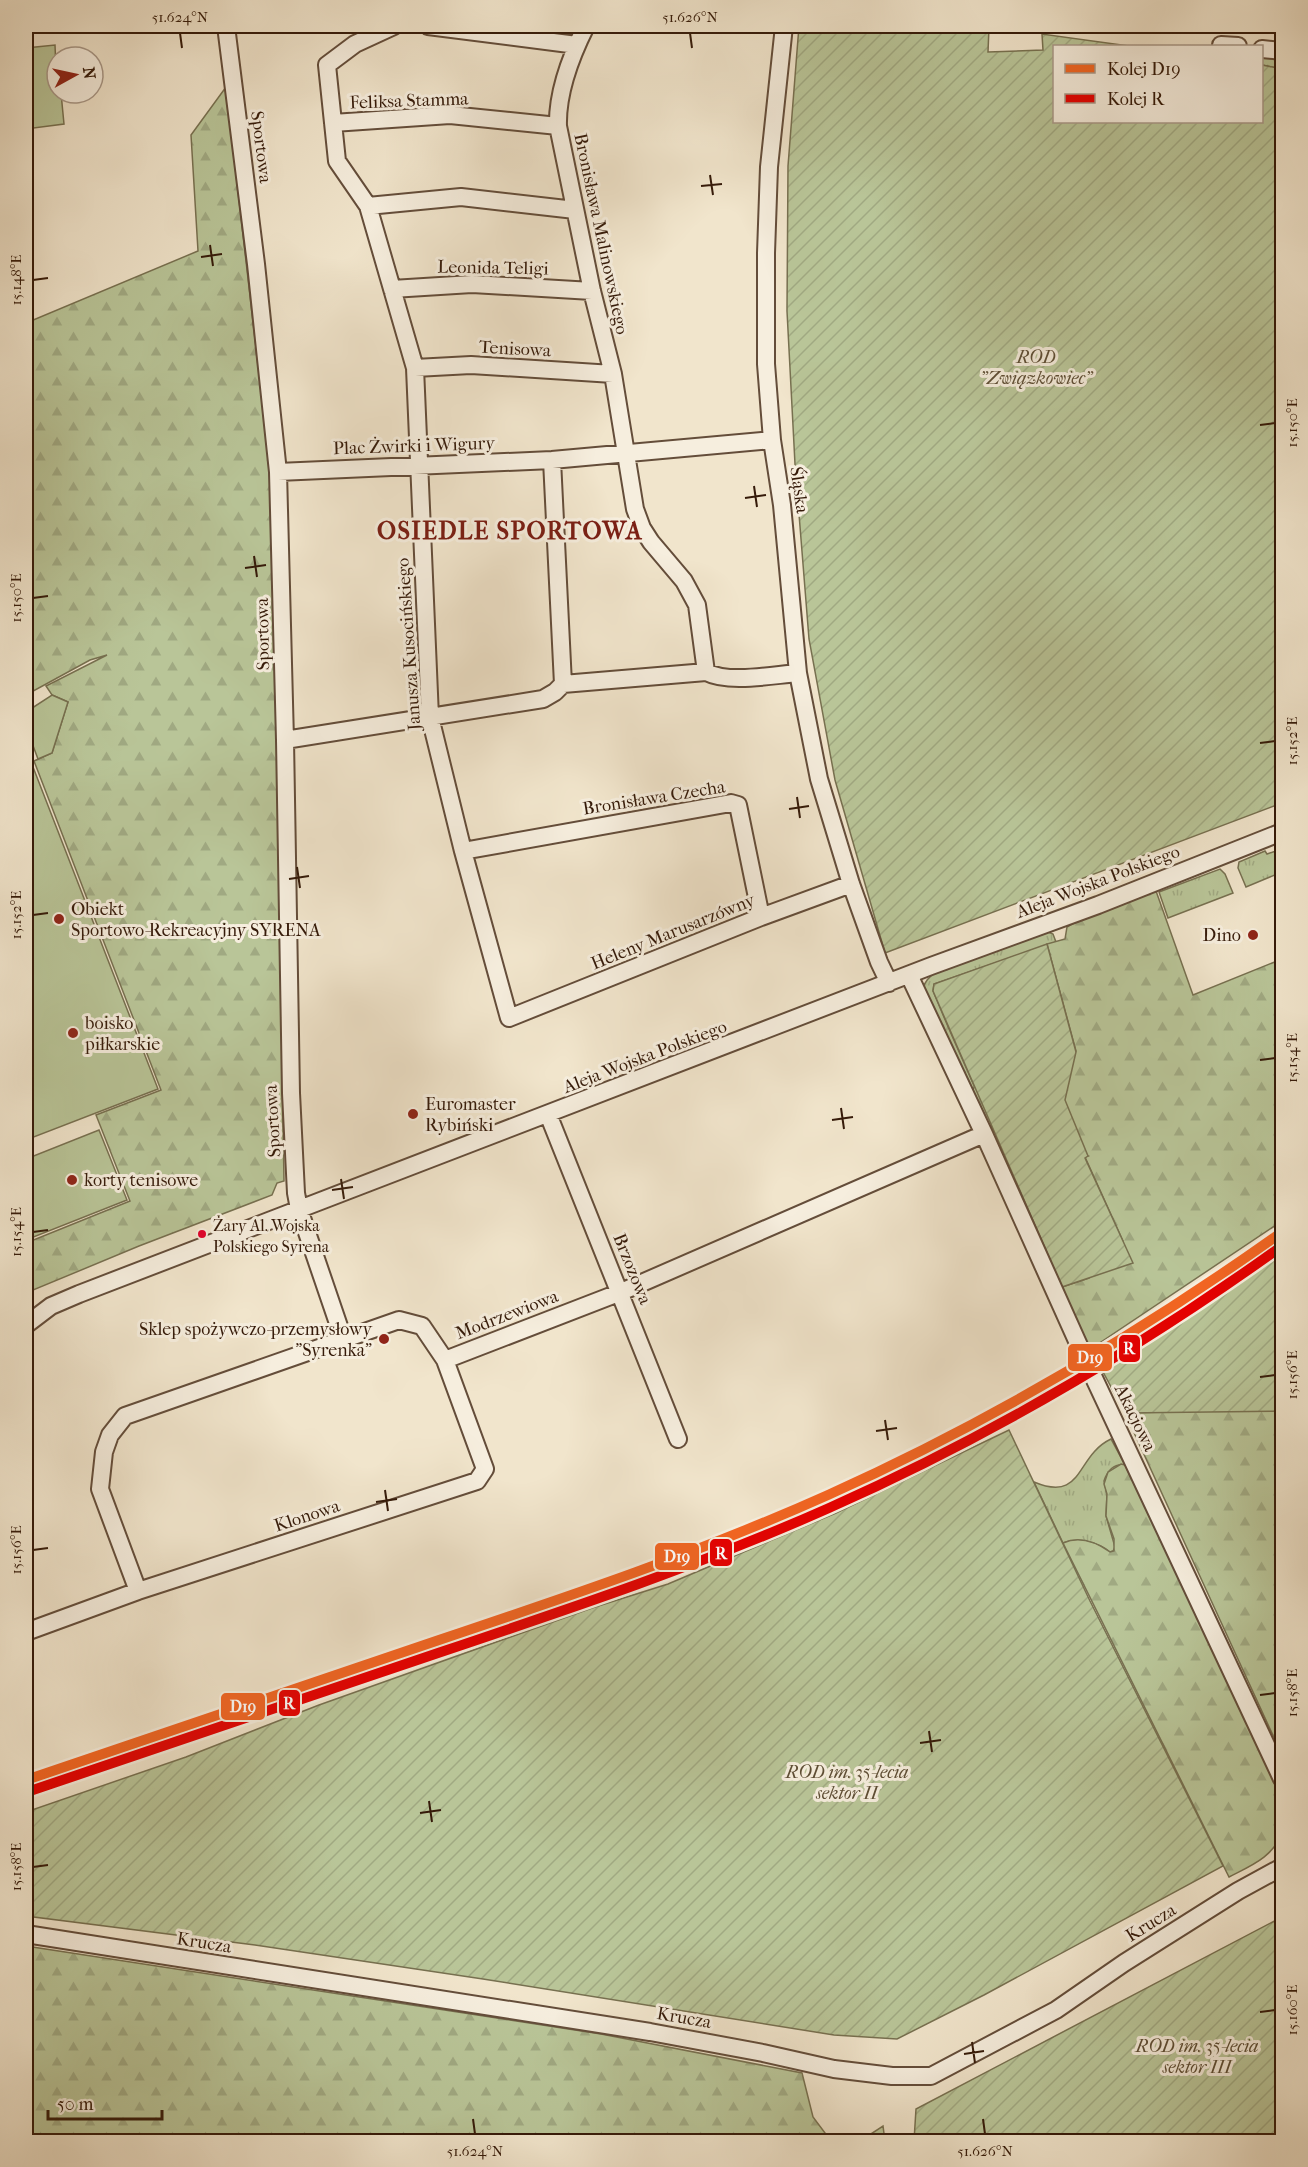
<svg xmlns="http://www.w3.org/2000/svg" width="1308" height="2167" font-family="'IM FELL French Canon',serif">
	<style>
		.grass { fill: url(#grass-tufts); stroke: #777050; stroke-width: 1.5 }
		.forest { fill: url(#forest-firs); stroke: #777050; stroke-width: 1.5 }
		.park { fill: #b9c598; stroke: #777050; stroke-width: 1.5 }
		.garden { fill: url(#garden-furrows); stroke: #777050; stroke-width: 1.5 }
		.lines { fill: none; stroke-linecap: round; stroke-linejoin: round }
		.minor-casing { stroke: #644d3a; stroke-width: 20 }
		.minor { stroke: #f6eede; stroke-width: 16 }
		.rail-1-casing { stroke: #f6eede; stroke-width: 15 }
		.rail-2-casing { stroke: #f6eede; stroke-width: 15 }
		.rail-1 { stroke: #f26522; stroke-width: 10 }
		.rail-2 { stroke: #e50000; stroke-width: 10 }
		.ticks { fill: none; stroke: #351a09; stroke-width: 2 }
		.poi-dot { fill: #8f2418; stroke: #f6eede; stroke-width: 2 }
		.bus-dot { fill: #e4002b; stroke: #f6eede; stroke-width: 2 }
		.labels { text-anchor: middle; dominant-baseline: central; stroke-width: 6; stroke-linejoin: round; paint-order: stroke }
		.bus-label { font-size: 16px; fill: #351a09; stroke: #f6eede; text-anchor: start }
		.street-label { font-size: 18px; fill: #351a09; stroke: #f6eede }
		.park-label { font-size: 18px; font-style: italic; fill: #5d4d34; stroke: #f6eede }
		.poi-label { font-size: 18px; fill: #351a09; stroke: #f6eede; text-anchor: start }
		.district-label { font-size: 24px; font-weight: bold; letter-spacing: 1.5px; fill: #7a1f14; stroke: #f6eede }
		.line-badge { stroke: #f6eede; stroke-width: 2 }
		.badge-label { font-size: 16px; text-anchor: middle; font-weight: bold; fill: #fff }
		.neatline { fill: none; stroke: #351a09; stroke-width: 2 }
		.ticks-label { font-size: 15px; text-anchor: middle; fill: #351a09 }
	</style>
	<defs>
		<pattern id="grass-tufts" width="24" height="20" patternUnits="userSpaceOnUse" patternTransform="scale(1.5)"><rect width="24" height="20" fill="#b9c598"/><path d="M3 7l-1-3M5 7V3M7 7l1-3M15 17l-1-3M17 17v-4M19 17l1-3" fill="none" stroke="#a0a982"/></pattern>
		<pattern id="forest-firs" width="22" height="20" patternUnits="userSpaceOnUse" patternTransform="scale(1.5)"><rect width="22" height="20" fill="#b9c598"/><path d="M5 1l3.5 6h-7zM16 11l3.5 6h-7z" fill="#a0a982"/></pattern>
		<pattern id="garden-furrows" width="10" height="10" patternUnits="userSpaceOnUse" patternTransform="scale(1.5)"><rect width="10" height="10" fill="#b9c598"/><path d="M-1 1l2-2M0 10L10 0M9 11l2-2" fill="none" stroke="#a0a982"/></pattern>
	</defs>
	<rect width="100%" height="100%" fill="#f1e5cc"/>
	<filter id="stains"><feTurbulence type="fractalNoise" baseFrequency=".00333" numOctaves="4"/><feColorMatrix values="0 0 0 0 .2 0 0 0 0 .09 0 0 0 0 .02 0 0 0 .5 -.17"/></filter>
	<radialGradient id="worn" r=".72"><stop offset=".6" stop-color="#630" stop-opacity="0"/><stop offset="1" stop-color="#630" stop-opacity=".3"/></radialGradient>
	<path class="grass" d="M1262 56 1282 57V69L1262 65Z
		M1265 851 1267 854 1276 851 1282 866V872L1246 887 1238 868 1239 862Z
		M1220 869 1225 874 1233 893 1168 918 1159 892Z
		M1046 931 1053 934 1056 942 934 984 933 991 949 1029 994 1131 989 1133 922 990C925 981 929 977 936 972Z
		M1111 1439 1125 1465C1114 1463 1107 1471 1104 1481L1107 1494 1106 1516 1115 1547 1113 1551 1110 1552C1098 1542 1077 1537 1063 1543L1034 1482C1084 1503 1075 1456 1111 1439Z"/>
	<path class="forest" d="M226 87 267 444 273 523 284 1181 277 1183 272 1195 139 1246 26 1293V1243L130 1201 96 1115 161 1090 34 761 52 753 68 702 52 695 46 686 107 655 90 660 26 695V323L198 251 191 135Z
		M1156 891 1193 995 1282 959V1221L1089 1350 1059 1288 1089 1278 1123 1241 1085 1157 1088 1156 989 1125 971 1094 976 1083 1076 1051 1047 944 1065 939 1067 927 1072 924Z
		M1204 1411H1282V1755L1125 1413Z
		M1121 1464 1125 1465 1282 1794C1282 1805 1285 1821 1282 1832 1274 1857 1250 1866 1229 1877L1063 1543C1079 1536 1096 1542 1110 1552L1114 1551V1539L1106 1516 1107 1494 1104 1484 1108 1472Z
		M26 1946 601 2034 802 2073 813 2117 831 2141H26Z
		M883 2126 885 2141H860Z"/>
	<path class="park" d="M55 45 57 93H61L64 124 26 129V48Z
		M52 695 68 702 52 753 38 759 26 727V712Z
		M26 749 158 1089 26 1140Z
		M99 1130 127 1200 26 1240V1159Z"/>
	<path class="garden" d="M799 26H980L989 27 988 52 1043 50 1042 34 1129 46H1054V122H1262V65L1282 69V803L885 953 835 780 809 639 795 464 787 311 788 166Z
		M1047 944 1076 1052 1065 1100 1088 1156 1085 1158 1133 1263 1062 1287 933 991 934 984Z
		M1282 1248V1411L1125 1413 1102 1370Z
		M1009 1430 1090 1601 1223 1866 984 1995 897 2039 834 2035 483 1979 255 1945 26 1916V1812L186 1757 319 1705 592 1608 668 1584 836 1513Z
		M1282 1917V2141H914L916 2109Z"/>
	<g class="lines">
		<g class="minor-casing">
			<path id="minor" d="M226 26 256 264 278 472 285 740 291 1093 296 1193 299 1209 343 1338
				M394 26 355 44 327 65 337 161 368 206 415 368 430 717 463 851 509 1018 761 917 851 884
				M428 26 577 45
				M586 26C571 56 557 93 558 126L592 291 613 374 635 509 642 528 651 542 684 581 697 605 706 672
				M784 26 769 167 766 253V364L772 440 782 505 798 673 819 779 851 884 879 962 889 983
				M1221 45 1238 46
				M1262 49 1282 51
				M333 123 450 115 558 126
				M368 206 461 197 575 210
				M392 289 472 284 592 291
				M415 368 471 365 613 374
				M552 460 563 684
				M278 472 552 460 772 440
				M285 740 543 699 555 692 563 684 706 672C729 684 772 675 798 673
				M463 851 731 803 738 805 761 917
				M909 975 984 1134 1086 1361 1282 1779
				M548 1114 678 1439
				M26 1325 51 1306 79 1294 931 966 1098 905 1282 832
				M138 1591 100 1489 104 1452 110 1435 125 1416 399 1320 422 1326 445 1360 621 1292 984 1134
				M26 1632 138 1591 477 1481 485 1469 445 1360
				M26 1934 650 2032 763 2053 834 2069 892 2076H931L1056 2010 1124 1963 1238 1891 1282 1867"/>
		</g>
		<use href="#minor" class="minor"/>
		<g class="rail-1-casing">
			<path id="rail-1" d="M26 1780C163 1733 301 1687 439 1640 570 1596 701 1552 828 1495 988 1423 1139 1334 1282 1232"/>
		</g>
		<g class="rail-2-casing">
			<path id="rail-2" d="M30 1791C167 1744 304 1698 441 1652 572 1608 703 1564 829 1508 989 1437 1140 1348 1282 1246"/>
		</g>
		<use href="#rail-1" class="rail-1"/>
		<use href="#rail-2" class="rail-2"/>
	</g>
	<path class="ticks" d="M180 33 182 48M690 33 692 48M710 175 713 195M701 186 722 184M210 245 213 266M201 257 222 254M33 280 48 278M1260 425 1275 423M754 486 757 507M745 498 766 495M254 556 257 577M245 568 266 565M33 598 48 596M1260 743 1275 741M797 797 800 818M789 809 809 806M297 867 300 888M289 879 309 876M33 915 48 913M1260 1060 1275 1058M841 1108 844 1129M832 1120 853 1117M341 1179 344 1199M332 1190 353 1187M33 1232 48 1230M1260 1377 1275 1375M885 1420 888 1440M876 1431 897 1428M385 1490 388 1511M376 1502 397 1499M33 1550 48 1548M1260 1695 1275 1693M929 1731 932 1752M920 1743 941 1740M429 1801 432 1822M420 1813 441 1810M33 1867 48 1865M1260 2012 1275 2010M972 2042 975 2063M964 2054 984 2051M473 2119 475 2134M983 2119 985 2134"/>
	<g class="poi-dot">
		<circle cx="59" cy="919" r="6"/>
		<circle cx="1253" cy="935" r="6"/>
		<circle cx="73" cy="1033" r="6"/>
		<circle cx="413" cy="1114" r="6"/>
		<circle cx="72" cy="1180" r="6"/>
		<circle cx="384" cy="1339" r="6"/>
	</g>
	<circle class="bus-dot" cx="202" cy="1234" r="5"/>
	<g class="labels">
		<g class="bus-label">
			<text x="213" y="1225">Żary Al. Wojska<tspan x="213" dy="21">Polskiego Syrena</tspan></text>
		</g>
		<g class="street-label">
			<text transform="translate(409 101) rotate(-2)">Feliksa Stamma</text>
			<text transform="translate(261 147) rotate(83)">Sportowa</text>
			<text transform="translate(601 234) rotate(78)">Bronisława Malinowskiego</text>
			<text transform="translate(493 268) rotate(1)">Leonida Teligi</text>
			<text transform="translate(515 349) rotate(3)">Tenisowa</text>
			<text transform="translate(414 446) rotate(-2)">Plac Żwirki i Wigury</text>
			<text transform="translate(799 490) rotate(82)">Śląska</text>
			<text transform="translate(263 634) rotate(-91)">Sportowa</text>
			<text transform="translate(409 644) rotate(-94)">Janusza Kusocińskiego</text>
			<text transform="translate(654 798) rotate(-9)">Bronisława Czecha</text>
			<text transform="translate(1098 882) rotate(-21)">Aleja Wojska Polskiego</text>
			<text transform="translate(673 932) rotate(-22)">Heleny Marusarzówny</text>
			<text transform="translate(645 1057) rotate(-21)">Aleja Wojska Polskiego</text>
			<text transform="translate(273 1121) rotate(-93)">Sportowa</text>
			<text transform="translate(632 1269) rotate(68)">Brzozowa</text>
			<text transform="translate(507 1315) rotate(-21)">Modrzewiowa</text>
			<text transform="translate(1135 1418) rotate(64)">Akacjowa</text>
			<text transform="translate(307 1516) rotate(-18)">Klonowa</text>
			<text transform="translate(1151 1923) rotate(-32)">Krucza</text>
			<text transform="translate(204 1943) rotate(9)">Krucza</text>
			<text transform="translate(684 2018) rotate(10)">Krucza</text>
		</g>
		<g class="park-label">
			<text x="1036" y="357">ROD<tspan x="1036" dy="21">"Związkowiec"</tspan></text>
			<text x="847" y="1772">ROD im. 35-lecia<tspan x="847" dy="21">sektor II</tspan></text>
			<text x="1197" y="2046">ROD im. 35-lecia<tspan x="1197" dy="21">sektor III</tspan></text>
		</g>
		<g class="poi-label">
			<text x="71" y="909">Obiekt<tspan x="71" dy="21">Sportowo-Rekreacyjny SYRENA</tspan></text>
			<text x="1241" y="935" text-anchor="end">Dino</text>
			<text x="85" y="1023">boisko<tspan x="85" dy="21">piłkarskie</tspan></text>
			<text x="425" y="1104">Euromaster<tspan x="425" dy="21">Rybiński</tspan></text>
			<text x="84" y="1180">korty tenisowe</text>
			<text x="372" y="1329" text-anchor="end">Sklep spożywczo-przemysłowy<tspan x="372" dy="21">"Syrenka"</tspan></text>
		</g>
		<g class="district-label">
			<text x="510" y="531">OSIEDLE SPORTOWA</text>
		</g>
	</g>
	<g class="line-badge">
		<rect x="1118" y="1334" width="23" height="29" rx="6" fill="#e50000"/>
		<rect x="1067" y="1343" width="46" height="29" rx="6" fill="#f26522"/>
		<rect x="709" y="1538" width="24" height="29" rx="6" fill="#e50000"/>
		<rect x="654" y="1542" width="46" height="29" rx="6" fill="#f26522"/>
		<rect x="278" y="1689" width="23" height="28" rx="6" fill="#e50000"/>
		<rect x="220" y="1692" width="46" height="29" rx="6" fill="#f26522"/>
	</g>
	<g class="badge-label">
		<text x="1129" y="1354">R</text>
		<text x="1090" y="1363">D19</text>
		<text x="721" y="1559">R</text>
		<text x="677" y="1562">D19</text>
		<text x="289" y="1709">R</text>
		<text x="243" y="1712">D19</text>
	</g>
	<rect width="1308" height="2167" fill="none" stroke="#f1e5cc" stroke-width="66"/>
	<rect x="1053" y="45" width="210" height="78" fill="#f6eede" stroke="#a99989" stroke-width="1.5"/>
	<rect x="1065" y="64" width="30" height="9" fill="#f26522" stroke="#a99989" stroke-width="1.5"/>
	<text x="1107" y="75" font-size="18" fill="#351a09">Kolej D19</text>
	<rect x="1065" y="94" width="30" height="9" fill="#e50000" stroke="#a99989" stroke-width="1.5"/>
	<text x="1107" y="105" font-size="18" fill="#351a09">Kolej R</text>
	<g transform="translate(75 75) rotate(82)"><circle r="28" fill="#f6eede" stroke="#a99989" stroke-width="1.5"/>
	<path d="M0-4.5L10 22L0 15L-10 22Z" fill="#8f2418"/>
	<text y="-9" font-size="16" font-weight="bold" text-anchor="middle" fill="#351a09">N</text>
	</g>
	<path d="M48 2110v9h114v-9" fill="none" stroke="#351a09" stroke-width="3"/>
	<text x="57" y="2110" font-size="18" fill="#351a09" stroke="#f6eede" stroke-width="4.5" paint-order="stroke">50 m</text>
	<rect x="33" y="33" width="1242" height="2101" class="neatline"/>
	<g class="ticks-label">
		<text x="180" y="22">51.624°N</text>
		<text x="690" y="22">51.626°N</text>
		<text transform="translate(16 280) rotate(-90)" y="5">15.148°E</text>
		<text transform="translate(1292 423) rotate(-90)" y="5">15.150°E</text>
		<text transform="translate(16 598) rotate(-90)" y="5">15.150°E</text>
		<text transform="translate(1292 741) rotate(-90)" y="5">15.152°E</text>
		<text transform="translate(16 915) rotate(-90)" y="5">15.152°E</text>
		<text transform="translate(1292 1058) rotate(-90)" y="5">15.154°E</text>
		<text transform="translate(16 1232) rotate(-90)" y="5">15.154°E</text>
		<text transform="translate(1292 1375) rotate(-90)" y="5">15.156°E</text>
		<text transform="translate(16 1550) rotate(-90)" y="5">15.156°E</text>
		<text transform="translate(1292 1693) rotate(-90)" y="5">15.158°E</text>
		<text transform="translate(16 1867) rotate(-90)" y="5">15.158°E</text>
		<text transform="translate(1292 2010) rotate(-90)" y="5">15.160°E</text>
		<text x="475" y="2156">51.624°N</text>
		<text x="985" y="2156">51.626°N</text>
	</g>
	<rect width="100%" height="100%" filter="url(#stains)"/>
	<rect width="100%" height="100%" fill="url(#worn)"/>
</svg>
